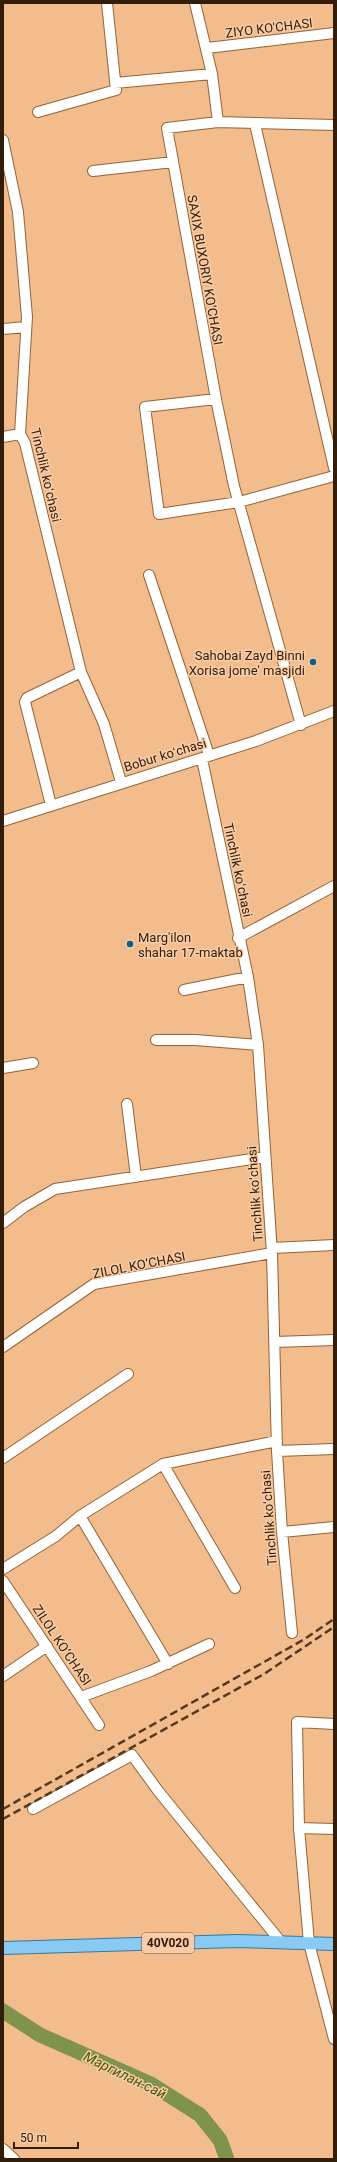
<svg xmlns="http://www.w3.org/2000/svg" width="337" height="2162" font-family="Roboto,sans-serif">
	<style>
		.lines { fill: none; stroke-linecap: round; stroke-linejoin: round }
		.river { stroke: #80934e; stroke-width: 15 }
		.minor-casing { stroke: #946335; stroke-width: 12 }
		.major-casing { stroke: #38779e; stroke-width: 14 }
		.minor { stroke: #fff; stroke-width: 10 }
		.major { stroke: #89caf5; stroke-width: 12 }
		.rail { stroke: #543a22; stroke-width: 2.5; stroke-dasharray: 8 4; stroke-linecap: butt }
		.poi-dot { fill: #085f90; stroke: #f8cca6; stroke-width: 1.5 }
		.labels { text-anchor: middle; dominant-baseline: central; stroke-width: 3; stroke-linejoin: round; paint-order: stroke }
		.shield { fill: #f8cca6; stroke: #6d5239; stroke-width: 1 }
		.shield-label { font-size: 12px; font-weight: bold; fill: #311d0a }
		.street-label { font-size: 13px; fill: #311d0a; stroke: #f8cca6 }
		.poi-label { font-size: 13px; fill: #311d0a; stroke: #f8cca6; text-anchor: end }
		.water-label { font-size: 14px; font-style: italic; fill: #475907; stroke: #f8cca6 }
	</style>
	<rect width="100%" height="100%" fill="#f3bc8d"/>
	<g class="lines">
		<path class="river" d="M3 2011 40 2035 151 2084 200 2115 220 2140 227 2159"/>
		<g class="minor-casing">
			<path id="minor" d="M195 3 212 74 218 122
				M207 48 334 33
				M115 83 212 74
				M38 112 116 90 107 3
				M255 124 334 468
				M3 140 18 212 27 317 20 434 25 443 81 672 104 724 121 782
				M93 171 173 162
				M3 329 26 327
				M216 399 145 407 159 514 239 502 334 476
				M3 437 20 434
				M149 575 209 755
				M301 725 234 486 216 399 167 128 218 122 334 125
				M202 759 248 977 258 1045 272 1253 277 1451 282 1532 292 1633
				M51 805 25 702 27 698 81 672
				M3 821 256 741 334 711
				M238 938 334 886
				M184 990 248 977
				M156 1040H195L258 1045
				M3 1068 33 1063
				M127 1104 136 1177
				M3 1223 24 1207 55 1189 265 1157
				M272 1248 334 1245
				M275 1342 334 1340
				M3 1347 94 1284 272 1253
				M277 1451 334 1449
				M3 1458 128 1374
				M163 1464 235 1588
				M80 1516 168 1664
				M282 1532 334 1527
				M3 1569 56 1536 80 1516 163 1464 277 1441
				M3 1581 99 1725
				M3 1676 47 1646
				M81 1697 151 1671 209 1644
				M334 1724 297 1722 299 1828 309 1943 334 2039
				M33 1809 132 1755 159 1792 281 1942
				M299 1828 334 1829
				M3 2149 14 2159"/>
		</g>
		<g class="major-casing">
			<path id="major" d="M3 1948 237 1941 334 1944"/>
		</g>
		<use href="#minor" class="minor"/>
		<use href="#major" class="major"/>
		<path class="rail" d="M3 1809 303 1640 334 1619
			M3 1819 264 1674 334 1627"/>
	</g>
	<g class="poi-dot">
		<circle cx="313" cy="662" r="4"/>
		<circle cx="130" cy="944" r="4"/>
	</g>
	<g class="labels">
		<rect class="shield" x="142" y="1933" width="52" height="20" rx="3"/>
		<g class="shield-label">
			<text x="168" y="1943">40V020</text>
		</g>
		<g class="street-label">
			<text transform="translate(269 28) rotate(-7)">ZIYO KO'CHASI</text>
			<text transform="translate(205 270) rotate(80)">SAXIX BUXORIY KO‘CHASI</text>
			<text transform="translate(46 475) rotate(77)">Tinchlik koʻchasi</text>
			<text transform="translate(165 755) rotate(-17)">Bobur koʻchasi</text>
			<text transform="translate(238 870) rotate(78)">Tinchlik koʻchasi</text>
			<text transform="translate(255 1194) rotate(-94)">Tinchlik koʻchasi</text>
			<text transform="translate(139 1265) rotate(-11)">ZILOL KO‘CHASI</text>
			<text transform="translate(269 1518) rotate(-94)">Tinchlik koʻchasi</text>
			<text transform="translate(62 1645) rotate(56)">ZILOL KO‘CHASI</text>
		</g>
		<g class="poi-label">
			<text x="305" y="655">Sahobai Zayd Binni<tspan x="305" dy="15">Xorisa jome' masjidi</tspan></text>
			<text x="138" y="937" text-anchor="start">Marg'ilon<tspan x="138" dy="15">shahar 17-maktab</tspan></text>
		</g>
		<g class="water-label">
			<text transform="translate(125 2075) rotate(26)">Маргилан-сай</text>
		</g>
	</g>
	<rect width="337" height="2162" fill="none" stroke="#311d0a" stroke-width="8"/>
	<path d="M14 2142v6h64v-6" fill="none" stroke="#311d0a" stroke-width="2"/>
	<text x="20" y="2142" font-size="12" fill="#311d0a" stroke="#f8cca6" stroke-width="3" paint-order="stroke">50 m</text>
</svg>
